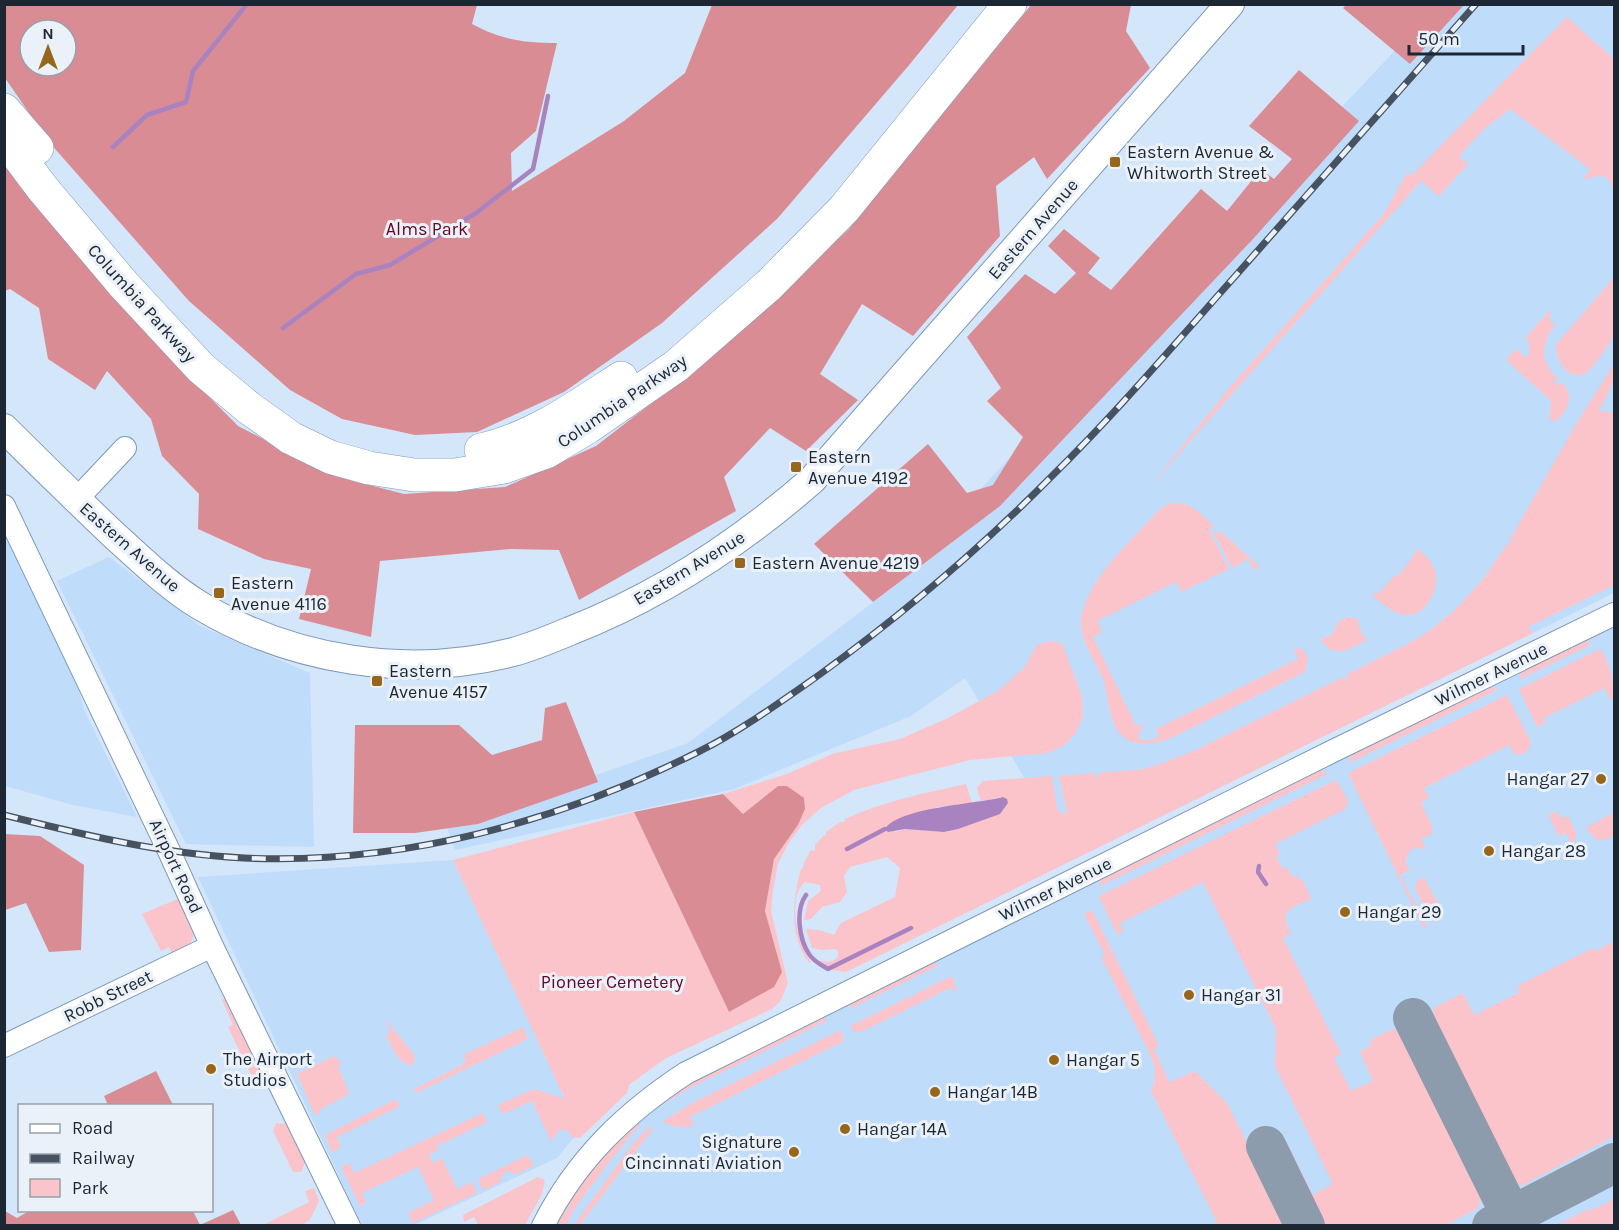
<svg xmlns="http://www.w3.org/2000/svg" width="1619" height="1230" font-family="Karla,sans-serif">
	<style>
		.built { fill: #c0dcfb }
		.green { fill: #fbc4ca }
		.forest { fill: #da8c95; fill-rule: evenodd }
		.water { fill: #a983c0 }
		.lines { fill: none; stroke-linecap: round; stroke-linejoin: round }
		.stream { stroke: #a983c0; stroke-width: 4.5 }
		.taxiway { stroke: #8d9cad; stroke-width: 40 }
		.minor-casing { stroke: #7d99b8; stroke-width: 24 }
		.major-casing { stroke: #7d99b8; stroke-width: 30 }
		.highway-casing { stroke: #7d99b8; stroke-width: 34 }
		.minor { stroke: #fff; stroke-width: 22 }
		.major { stroke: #fff; stroke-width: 28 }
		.highway { stroke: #fff; stroke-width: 33 }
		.rail-casing { stroke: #465260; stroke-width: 7 }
		.rail { stroke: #ebf1f8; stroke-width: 4.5; stroke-dasharray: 14; stroke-linecap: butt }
		.poi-dot { fill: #98661a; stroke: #ebf1f8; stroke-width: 2 }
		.labels { text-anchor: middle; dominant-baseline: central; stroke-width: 6; stroke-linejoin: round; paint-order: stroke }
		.poi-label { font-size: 18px; fill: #1c2733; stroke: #ebf1f8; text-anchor: start }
		.park-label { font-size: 18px; fill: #660523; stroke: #ebf1f8 }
		.street-label { font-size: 18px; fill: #1c2733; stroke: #ebf1f8 }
	</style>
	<rect width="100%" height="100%" fill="#d4e6fa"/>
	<path class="built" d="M1438 5H1614V593L1073 860 965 678 911 716 734 789 455 850 447 827 688 743 905 578 902 572Z
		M4 531 73 671 85 712 137 817 73 805 5 786Z
		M109 557 200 626 310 673 314 847 186 844 57 581Z
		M1614 625V1225L554 1226 563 1210 607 1150 666 1099 822 1016Z
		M453 860 580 1130 557 1158 414 1225H362L198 877Z"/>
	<path class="green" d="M1567 17 1614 59V193L1611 183 1606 177 1599 176 1583 179 1590 169 1510 109 1485 128 1459 156 1468 164 1439 196 1421 181 1146 491 1231 386 1383 215 1407 173 1412 175Z
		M1614 277C1615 290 1617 323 1614 334 1613 340 1593 368 1587 372 1570 384 1555 361 1556 345Z
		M1549 311 1552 314 1548 318 1555 325C1540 344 1540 364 1559 380L1554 381 1553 383 1560 385 1561 382C1576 395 1568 409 1556 421H1552L1549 416 1551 404 1550 400 1506 360 1515 349 1525 357 1529 355V343L1526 337Z
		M1614 364V381L1599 411 1614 413V585L1528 627 1533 633 846 972 832 970 816 961C823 960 831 965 838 957V951L835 949 822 950 812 948 806 929 819 930 834 935 841 923 895 897 900 868 887 857 850 867 844 876 847 892 840 902 822 907 811 919 804 920 808 901 821 891 820 885 805 882C786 898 798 944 811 962L809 963C789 934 792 901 801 869L803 868 804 863 811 850 815 851V845L824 835 826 836V832L840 822H844L845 819C883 801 926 793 966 784L972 803 937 807 892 833 905 829 944 832 958 829 1003 797 981 801 977 788 983 781 1052 776 1057 808 1062 814 1067 812 1059 776 1095 773 1096 779H1098V773L1144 769 1168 761 1198 749 1343 677 1346 681 1348 680 1346 675 1411 642 1429 631 1455 610 1484 578 1508 543 1512 544V542L1509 541 1578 421Z
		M1173 503C1191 502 1200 513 1213 525L1209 530 1229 569 1181 592 1176 582 1097 621 1102 632 1093 637 1136 726 1148 722 1142 725 1141 731 1138 734 1139 738C1145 742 1154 740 1159 736L1156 729 1298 659 1294 648 1304 650 1308 659 1305 672 1169 739C1156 742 1141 747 1128 740 1107 728 1110 698 1103 679 1094 657 1075 635 1083 610 1094 573 1131 541 1157 512L1164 506Z
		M1213 529 1219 534 1221 532 1259 566 1255 571 1248 559 1232 568 1212 530Z
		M1418 549C1427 556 1435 565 1436 576 1438 593 1424 617 1405 615 1393 614 1382 603 1373 596L1374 593H1379L1394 576 1401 573Z
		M1347 617 1357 619C1361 626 1359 635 1368 639 1352 648 1331 662 1321 638L1332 635 1338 622Z
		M1585 639 1592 644 1520 679 1521 671Z
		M1048 641 1062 643 1082 696 1083 716 1076 733 1063 746 1047 753 970 760 854 790 821 808 802 825 788 844 778 864 773 890 771 911 788 983 780 1002 772 1009 666 1058 629 1085 627 1093 580 1138 572 1137 568 1131 560 1129 551 1141 532 1101 503 1114 498 1105 534 1089 565 1099 453 860 634 812 729 1012 782 972 765 911 774 859 798 825 778 786 743 814 723 794 787 774 832 754 900 739 946 719 998 691 1024 668 1037 645Z
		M1600 649C1609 660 1615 684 1614 699H1610L1604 688 1544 718 1546 723 1537 727 1519 689Z
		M1490 686 1497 690 1349 763 1350 756Z
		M1507 695 1531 742 1528 751 1519 755 1514 753 1509 745 1424 788 1429 798 1421 803 1433 828 1431 830 1433 833 1421 839 1426 849 1414 848 1409 851 1405 863 1410 870 1400 875 1427 927 1424 929 1348 773Z
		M1321 770 1327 774 1100 886 1101 879Z
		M1336 780 1349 802 1345 804 1347 808 1275 844 1280 854 1276 856 1283 869 1287 867 1292 877 1297 875 1300 881 1303 880 1311 899C1290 909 1278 909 1291 934L1283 938 1341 1054 1334 1058 1351 1091 1373 1081 1360 1052 1372 1045 1370 1040 1392 1029 1400 1032 1481 1196 1478 1208 1446 1225H1320L1278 1141 1282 1133 1313 1195 1333 1184 1275 1066 1276 1029 1203 882 1120 923 1123 931 1117 934 1099 896Z
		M1556 811 1561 818 1568 816 1576 833V840L1564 846 1570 842 1566 833 1559 836 1548 815Z
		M1612 813 1614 819V836L1605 840H1596L1586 828Z
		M1424 877 1442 912 1435 915 1438 921 1436 922 1428 914 1415 888 1417 881Z
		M180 898C186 910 201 932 189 944 185 948 177 950 172 953L169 947 161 951 142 914Z
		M1092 910 1159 1046 1154 1049 1169 1082 1195 1071 1227 1103 1288 1225H1210L1217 1222 1151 1091C1157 1077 1156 1068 1150 1054L1101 957 1105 955 1084 914Z
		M1614 941V1136L1521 1186 1510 1179 1432 1016 1435 1007 1463 993 1474 1015 1520 992 1517 986 1593 948 1596 951Z
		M932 962 939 965 850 1009V1002Z
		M952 976 957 991 950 988 861 1032H855L850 1026Z
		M227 998 260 1069 258 1079 254 1081 228 1027 233 1025 222 1000Z
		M822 1016 828 1020 690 1088 665 1103 666 1099 692 1081Z
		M384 1018 414 1054 415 1060 411 1066C397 1061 392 1048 386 1035L391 1032Z
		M523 1027 528 1039 416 1093 414 1089 464 1064 466 1061 463 1055Z
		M841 1030 844 1041 690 1117 694 1125C684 1129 672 1127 663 1121L694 1102Z
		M334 1056 342 1063 338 1066 349 1094 319 1110 320 1113 315 1115 297 1074Z
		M396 1099 400 1106 337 1137 341 1147 332 1152 325 1135Z
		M483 1113 487 1122 437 1146 438 1150 429 1155 433 1163 442 1158 457 1189 472 1182 477 1193 413 1223 408 1213 434 1200 418 1167 362 1193 366 1202 360 1206 341 1167 349 1163 354 1173Z
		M636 1122 641 1123 609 1162 575 1208 566 1225 554 1226 563 1210 567 1211 569 1208 566 1206 589 1170Z
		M276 1123 288 1124 304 1158 305 1163 301 1172H293L273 1131Z
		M650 1126 652 1130 580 1225H575L581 1215 632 1145Z
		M528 1155 534 1166 516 1174 507 1171 501 1176V1182L483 1190 478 1179Z
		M538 1177 545 1180 542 1194 525 1225H478L474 1217 464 1222 463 1215Z
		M314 1188 319 1201 310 1220 301 1225H263L309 1202 305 1191Z
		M1614 1199V1225H1557L1588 1209 1590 1211Z"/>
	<path class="forest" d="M4 5H477L472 24C502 40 524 43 557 43L536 131 511 153 512 191 624 121 685 73 712 5H958L910 64 777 219 662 323 564 392 477 432 415 435 342 419 290 390 189 301 49 142 5 78ZM30 30H66V66H30Z
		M1031 5H1131L1126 31 1150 68 1047 179 1034 157 996 186 1000 236 913 336 862 304 820 374 858 400 806 451 770 428 724 477 736 511 579 600 559 550 510 549 380 561 371 637 299 619 311 569 264 559 198 529 199 494 162 456 151 419 107 371 95 390 48 359 39 308 10 289 5 291 4 164 21 188 157 344 238 426 335 476 404 494 505 487 596 446 706 361 849 229Z
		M1346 5V4L1464 5 1410 64 1343 8Z
		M1299 70 1359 121 1253 239 1000 506 873 602 814 544 928 444 967 493 993 485 1023 437 987 401 1001 388 967 337 1025 274 1055 294 1076 273 1048 246 1064 229 1100 258 1088 273 1111 290 1201 189 1227 211 1261 169 1274 179 1292 159 1249 126Z
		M566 702 598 782 478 824 415 833H353L355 725H459L492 755 542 740 545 708Z
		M778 786H787L804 798 805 809 798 825 774 859 765 911 782 972 774 987 729 1012 634 812 723 794 743 814Z
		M4 834 40 836 84 865 81 950 49 952 26 903 5 910Z
		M156 1071 173 1105H108L104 1096Z
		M29 1211H193L200 1225 233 1210 241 1225H5V1211L17 1218Z"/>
	<path class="water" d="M1003 797 1007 799 1008 803 1000 814 958 829 944 832 905 829 888 832 885 829C899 807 978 804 1003 797Z"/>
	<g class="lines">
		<path class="stream" d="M113 147 147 115 186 102 193 71 247 4
			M283 328 356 274 390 265 476 213 533 169 548 96
			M847 849 885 829
			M1259 866 1258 872 1266 884
			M806 895C795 910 799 939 809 954 813 961 821 965 828 969L911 928"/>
		<path class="taxiway" d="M1413 1018 1511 1215
			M1266 1146 1305 1226
			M1492 1226 1614 1163"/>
		<g class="minor-casing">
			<path id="minor" d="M76 500 125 448
				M4 506 169 851 212 946 349 1226
				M4 1046 212 946
				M543 1226C576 1160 625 1113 686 1073L1331 752 1614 614"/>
		</g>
		<g class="major-casing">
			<path id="major" d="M4 428C41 465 78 501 116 537 143 561 168 586 199 605 292 661 408 679 513 652 532 647 551 639 570 631 660 596 740 543 812 480L1230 4"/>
		</g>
		<g class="highway-casing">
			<path id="highway" d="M4 110 37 148
				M4 137 43 189 124 285 201 368 249 408 291 438 330 457 369 468 414 475H455L504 467 546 452 588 427 676 366 769 285 844 209 1010 4
				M481 450C532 439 578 406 621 378"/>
		</g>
		<use href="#minor" class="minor"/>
		<use href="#major" class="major"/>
		<use href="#highway" class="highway"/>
		<g class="rail-casing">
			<path id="rail" d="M4 815C84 835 162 854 244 858 402 865 558 822 698 752 739 732 782 701 819 675 902 615 981 548 1053 475 1115 414 1172 347 1230 282 1312 189 1394 97 1476 4"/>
		</g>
		<use href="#rail" class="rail"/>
	</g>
	<g class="poi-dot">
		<rect x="1109" y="156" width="12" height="12" rx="3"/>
		<rect x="790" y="461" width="12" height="12" rx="3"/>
		<rect x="734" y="557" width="12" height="12" rx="3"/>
		<rect x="213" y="587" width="12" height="12" rx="3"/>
		<rect x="371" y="675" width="12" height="12" rx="3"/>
		<circle cx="1601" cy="779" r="6"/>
		<circle cx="1489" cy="851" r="6"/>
		<circle cx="1345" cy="912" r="6"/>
		<circle cx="1189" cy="995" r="6"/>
		<circle cx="1054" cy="1060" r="6"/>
		<circle cx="211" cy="1069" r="6"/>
		<circle cx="935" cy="1092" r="6"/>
		<circle cx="845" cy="1129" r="6"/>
		<circle cx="794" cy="1152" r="6"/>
	</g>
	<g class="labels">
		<g class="poi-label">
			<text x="1127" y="152">Eastern Avenue &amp;<tspan x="1127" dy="21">Whitworth Street</tspan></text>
			<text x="808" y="457">Eastern<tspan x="808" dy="21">Avenue 4192</tspan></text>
			<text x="752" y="563">Eastern Avenue 4219</text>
			<text x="231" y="583">Eastern<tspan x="231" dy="21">Avenue 4116</tspan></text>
			<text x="389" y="671">Eastern<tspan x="389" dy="21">Avenue 4157</tspan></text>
			<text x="1589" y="779" text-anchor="end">Hangar 27</text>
			<text x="1501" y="851">Hangar 28</text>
			<text x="1357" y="912">Hangar 29</text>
			<text x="1201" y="995">Hangar 31</text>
			<text x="223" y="1059">The Airport<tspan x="223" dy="21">Studios</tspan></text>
			<text x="1066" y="1060">Hangar 5</text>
			<text x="947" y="1092">Hangar 14B</text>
			<text x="857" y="1129">Hangar 14A</text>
			<text x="782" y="1142" text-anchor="end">Signature<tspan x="782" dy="21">Cincinnati Aviation</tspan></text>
		</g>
		<g class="park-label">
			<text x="427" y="229">Alms Park</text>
			<text x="612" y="982">Pioneer Cemetery</text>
		</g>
		<g class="street-label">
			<text transform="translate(1033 229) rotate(-49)">Eastern Avenue</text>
			<text transform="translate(142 303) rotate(48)">Columbia Parkway</text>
			<text transform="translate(622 401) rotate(-34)">Columbia Parkway</text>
			<text transform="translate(130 547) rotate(41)">Eastern Avenue</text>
			<text transform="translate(689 568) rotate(-31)">Eastern Avenue</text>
			<text transform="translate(1491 674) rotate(-26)">Wilmer Avenue</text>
			<text transform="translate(176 866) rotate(65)">Airport Road</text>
			<text transform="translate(1055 889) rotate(-26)">Wilmer Avenue</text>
			<text transform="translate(108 996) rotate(-26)">Robb Street</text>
		</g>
	</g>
	<rect width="1619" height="1230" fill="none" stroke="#1c2733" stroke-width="12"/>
	<rect x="18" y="1104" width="195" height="108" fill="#ebf1f8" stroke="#98a0a9" stroke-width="1.5"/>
	<rect x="30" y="1124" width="30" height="9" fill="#ffffff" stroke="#98a0a9" stroke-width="1.5"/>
	<text x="72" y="1134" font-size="18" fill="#1c2733">Road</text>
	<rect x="30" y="1154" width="30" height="9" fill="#465260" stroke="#98a0a9" stroke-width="1.5"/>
	<text x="72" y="1164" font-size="18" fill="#1c2733">Railway</text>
	<rect x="30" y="1179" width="30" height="18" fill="#fbc4ca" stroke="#98a0a9" stroke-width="1.5"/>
	<text x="72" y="1194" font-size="18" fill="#1c2733">Park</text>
	<g transform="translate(48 48)"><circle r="28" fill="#ebf1f8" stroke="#98a0a9" stroke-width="1.5"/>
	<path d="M0-4.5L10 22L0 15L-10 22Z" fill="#98661a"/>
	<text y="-9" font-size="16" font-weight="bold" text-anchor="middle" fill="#1c2733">N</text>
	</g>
	<path d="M1409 45v9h114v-9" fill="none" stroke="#1c2733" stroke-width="3"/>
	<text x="1418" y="45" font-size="18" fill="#1c2733" stroke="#ebf1f8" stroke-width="4.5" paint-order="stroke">50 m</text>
</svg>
